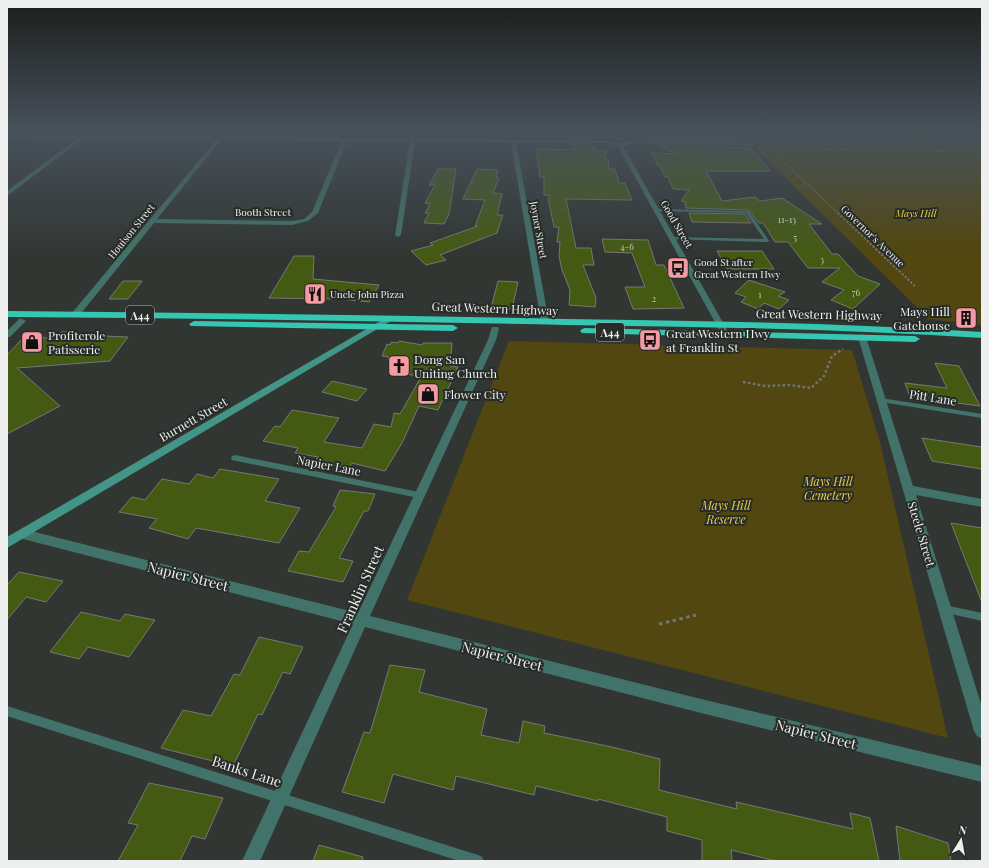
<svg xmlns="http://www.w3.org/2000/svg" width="989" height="868" font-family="'Playfair Display',serif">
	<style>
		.green { fill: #524710 }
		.building { fill: #445a13; stroke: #767873 }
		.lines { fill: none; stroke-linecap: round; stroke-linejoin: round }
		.path-far3 { stroke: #717673; stroke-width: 1.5; stroke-dasharray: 1.5 1.5; stroke-linecap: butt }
		.path-far2 { stroke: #717673; stroke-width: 2; stroke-dasharray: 2 2; stroke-linecap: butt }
		.path-far1 { stroke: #717673; stroke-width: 2.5; stroke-dasharray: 2.5 2.5; stroke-linecap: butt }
		.path { stroke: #717673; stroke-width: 3; stroke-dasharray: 3.5 3.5; stroke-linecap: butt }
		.lane { fill: #42736a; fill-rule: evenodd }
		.street { fill: #42736a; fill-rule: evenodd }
		.secondary { fill: #429587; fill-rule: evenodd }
		.highway { fill: #35c7b2; fill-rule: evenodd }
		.labels { text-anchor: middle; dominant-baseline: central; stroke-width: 4; stroke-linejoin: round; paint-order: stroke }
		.far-number-label { font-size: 9px; fill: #c3cab7 }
		.far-street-label { font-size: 10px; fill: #edf0ee; stroke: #282c29 }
		.far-park-label { font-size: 10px; font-style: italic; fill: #eacf46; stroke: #282c29 }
		.far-poi-label { font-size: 10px; fill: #edf0ee; stroke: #282c29; text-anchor: start }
		.shield { fill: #282c29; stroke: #b2b5b3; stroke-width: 1 }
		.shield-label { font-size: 11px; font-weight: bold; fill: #edf0ee }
		.street-label { font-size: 12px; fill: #edf0ee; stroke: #282c29 }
		.poi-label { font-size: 12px; fill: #edf0ee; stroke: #282c29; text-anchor: start }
		.park-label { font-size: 12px; font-style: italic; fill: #eacf46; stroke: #282c29 }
		.near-street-label { font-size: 14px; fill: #edf0ee; stroke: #282c29 }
	</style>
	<rect width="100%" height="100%" fill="#313633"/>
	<path class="green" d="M742 131H982V325L929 319 755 148Z
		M509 341 852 350 880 442 948 738 407 600Z"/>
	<path class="building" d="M628 131H685L688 140H646Z
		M692 131H738L746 141H694Z
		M585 132 589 139H569L566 133Z
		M572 144H592L595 150 606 151 605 159H608L609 169H615L619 183H625L632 200 566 199 576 248H591L594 265H583L596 298 595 307 569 305 570 290 562 270 559 256 560 242H557L559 227H554L548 198 550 195H544V177H540L539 169 536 149 575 150Z
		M657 145 751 148 770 171H706L722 201 755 197 760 201 782 198 822 224H809L832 254H838L858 276 880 284 853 309 831 300 844 290 822 282 840 268H808L788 242H775L763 223H759L749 210 686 208 685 204 686 202 681 201 689 190 673 189 668 177H665L660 166H658L652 153 677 154Z
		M438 169H456L449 214 444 224 424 223 429 213H425L430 204 425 203 435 185H429Z
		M477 169 498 170 496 177 499 178 493 193 502 194 497 215H503L497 233 440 255 446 260 426 265 411 251 433 245 430 243 478 226H475L485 200 463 199Z
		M689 213 745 214 751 223 692 222Z
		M602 239 648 240 656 265H664L684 308 633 309 625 287H645L632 253 605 252Z
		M717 251H762L774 269H727Z
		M294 256H314L313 279 379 285 369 302 341 299 269 298Z
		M749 280 785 292 778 296 789 300 779 309 764 303 758 309 741 302 746 297 735 293Z
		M123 281H142L128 299H109Z
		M498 281 518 282 512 309 491 308Z
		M61 332H77L84 338 104 336 128 337 110 361 17 368 60 406 7 434V355L21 340 35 336 57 340Z
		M399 341 422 345 423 343H452L450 366 458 367 438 410 419 406 402 443 385 471 352 463 349 468 315 462 318 457 295 453 298 448 263 441 275 426 280 427 292 410 339 418 324 442 362 448 374 424 391 427 394 413 400 414 421 377 407 374V373H405L410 364 388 360 389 357 382 356 387 344 390 345 391 342 398 343Z
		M935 363 959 366 980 406 910 397 905 383 947 388Z
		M332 381 367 389 357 401 322 392Z
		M922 438 982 447V469L932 461Z
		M220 469 279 479 265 501 300 508 279 543 196 528 188 539 149 528 157 519 119 512 132 497 145 500 162 479 189 484 197 474 213 478Z
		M340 490 375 494 368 511H364L339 558 353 561 343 582 288 571 299 551 309 552 336 507 333 506Z
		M951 523 982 528V600H981Z
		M19 572 63 581 46 602 26 597 7 620V585Z
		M81 612 120 621 125 614 155 620 129 657 88 647 79 659 50 652Z
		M259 637 303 647 290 674 283 672 262 715 258 714 233 766 161 748 183 710 211 716 234 674 240 675Z
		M390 665 425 670 419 692 487 709 481 735 519 743 523 721 545 726 544 733 612 747 660 759 659 790 737 809 736 802 853 829 850 813 870 818 879 861H776L731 850 732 861H702V840L667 831V817L598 799V801L536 786 534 795 456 776 453 790 393 774 384 803 342 792 364 732 370 733Z
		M149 783 223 798 205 839 192 836 180 861H118L138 825 128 823Z
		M896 826 948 843 951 861H900Z
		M319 845 363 857 362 861H313Z"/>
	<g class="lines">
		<path class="path-far3" d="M760 131 769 148 839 214
			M888 131 982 140
			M957 138 958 131
			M759 146 769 148 982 152"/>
		<path class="path-far2" d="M838 213 915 286"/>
		<path class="path-far1" d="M743 382 765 386 790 385 811 388 824 376 832 356 843 349"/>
		<path class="path" d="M659 624 696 615"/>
		<path class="lane" d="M686 131H690L694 144 691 143Z
			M654 209 749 211 769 241 767 242 670 239V238L672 237 764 239 746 213 656 211 654 210Z
			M879 398H881L982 414V418L881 402H879L878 400Z
			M235 455 419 492 422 493 423 495 422 497 419 498 232 460 231 458 232 456Z
			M945 605 982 613V621L942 612 940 609 942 606Z
			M7 706 478 855 482 857 484 861H459L7 716Z"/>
		<path class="street" d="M601 131H607L619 139 615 140Z
			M7 135 212 137 214 138 212 139 84 138 7 196V191L78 138 7 137Z
			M226 137 609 141 619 143 635 141 753 143V145L751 146 635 143 623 146 730 335 726 337 722 335 618 146 608 143H516L549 322 548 324H545L541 322 511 142 415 141 401 235 398 237 395 235 410 141H347L318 213 308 221 292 225 154 223 78 317H72V313L216 140 220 141 157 219 292 221 304 219 312 212 342 141 228 139Z
			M19 319H22L26 321 10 337H7V331Z
			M492 327H498L499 329 496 340 370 616 701 699 982 766V782L701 713 365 627 260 861H242L353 624 23 539 19 537 17 534 19 531 23 529 358 613 488 340Z
			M862 334 866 337 913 486 982 499V507L916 495 982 707V739L977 736 974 731 858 337Z"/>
		<path class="secondary" d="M389 316H395L396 318 7 548V537Z"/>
		<path class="highway" d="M7 311C193 313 379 315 566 319 705 321 843 323 982 332V338C843 329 705 327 566 325 379 321 193 318 7 317Z
			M194 321 453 325 458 328 453 331 191 326 189 324Z
			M585 328 915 336 920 339 915 342 582 333 580 331 582 329Z"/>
	</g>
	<linearGradient id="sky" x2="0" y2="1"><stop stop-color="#1b1e1c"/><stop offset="0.52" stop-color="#48525b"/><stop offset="1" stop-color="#48525b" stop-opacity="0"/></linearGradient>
	<rect width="989" height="253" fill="url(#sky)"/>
	<defs>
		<g id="bus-square" transform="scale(1.15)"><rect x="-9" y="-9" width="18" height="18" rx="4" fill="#f49aa2" stroke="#282c29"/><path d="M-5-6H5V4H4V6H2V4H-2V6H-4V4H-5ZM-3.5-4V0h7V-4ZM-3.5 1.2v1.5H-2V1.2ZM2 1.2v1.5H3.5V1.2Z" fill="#111"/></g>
		<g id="restaurant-square" transform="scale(1.15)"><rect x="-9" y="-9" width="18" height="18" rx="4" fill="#f49aa2" stroke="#282c29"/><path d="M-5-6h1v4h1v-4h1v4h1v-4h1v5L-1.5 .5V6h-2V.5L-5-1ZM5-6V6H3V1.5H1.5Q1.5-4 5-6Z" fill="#111"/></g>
		<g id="building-square" transform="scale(1.15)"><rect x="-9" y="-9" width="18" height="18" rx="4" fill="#f49aa2" stroke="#282c29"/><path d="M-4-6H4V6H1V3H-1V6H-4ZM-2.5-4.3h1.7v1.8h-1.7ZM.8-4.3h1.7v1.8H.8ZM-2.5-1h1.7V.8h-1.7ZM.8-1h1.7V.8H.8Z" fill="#111"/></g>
		<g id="shop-square" transform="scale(1.15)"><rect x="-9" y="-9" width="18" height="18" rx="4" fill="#f49aa2" stroke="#282c29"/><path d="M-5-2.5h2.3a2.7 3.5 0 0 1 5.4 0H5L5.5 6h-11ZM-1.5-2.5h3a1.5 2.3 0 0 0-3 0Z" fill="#111"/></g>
		<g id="church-square" transform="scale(1.15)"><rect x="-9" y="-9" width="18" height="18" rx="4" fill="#f49aa2" stroke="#282c29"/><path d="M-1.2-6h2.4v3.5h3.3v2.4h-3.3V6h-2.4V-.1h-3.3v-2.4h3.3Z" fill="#111"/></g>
	</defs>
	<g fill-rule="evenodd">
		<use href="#bus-square" x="678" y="268"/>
		<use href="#restaurant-square" x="315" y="294"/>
		<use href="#building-square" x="966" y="318"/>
		<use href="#bus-square" x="650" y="340"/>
		<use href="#shop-square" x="32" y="342"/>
		<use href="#church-square" x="399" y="366"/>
		<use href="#shop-square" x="428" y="394"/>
	</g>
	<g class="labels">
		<g class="far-number-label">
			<text x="787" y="219">11-13</text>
			<text x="795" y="237">5</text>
			<text x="627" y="246">4-6</text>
			<text x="822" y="259">3</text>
			<text x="856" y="292">76</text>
			<text x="760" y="294">1</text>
			<text x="654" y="298">2</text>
		</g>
		<g class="far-street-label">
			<text x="263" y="212">Booth Street</text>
			<text transform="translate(677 224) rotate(60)">Good Street</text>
			<text transform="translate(539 230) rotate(80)">Joyner Street</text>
			<text transform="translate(131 231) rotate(-51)">Houison Street</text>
			<text transform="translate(873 236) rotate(44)">Governor's Avenue</text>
		</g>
		<g class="far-park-label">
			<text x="916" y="213">Mays Hill</text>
		</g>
		<g class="far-poi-label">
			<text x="694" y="262">Good St after<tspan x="694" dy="12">Great Western Hwy</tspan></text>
			<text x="330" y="294">Uncle John Pizza</text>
		</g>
		<g class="shield">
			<rect x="126" y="306" width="28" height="18" rx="3"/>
			<rect x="596" y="323" width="28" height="18" rx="3"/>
		</g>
		<g class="shield-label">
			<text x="140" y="315">A44</text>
			<text x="610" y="332">A44</text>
		</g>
		<g class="street-label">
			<text transform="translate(495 308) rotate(2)">Great Western Highway</text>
			<text transform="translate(819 314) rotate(1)">Great Western Highway</text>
			<text transform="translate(933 397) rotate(9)">Pitt Lane</text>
			<text transform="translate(193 419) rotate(-30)">Burnett Street</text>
			<text transform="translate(329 465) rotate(11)">Napier Lane</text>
			<text transform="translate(922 534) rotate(73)">Steele Street</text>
		</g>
		<g class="poi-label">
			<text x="950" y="311" text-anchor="end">Mays Hill<tspan x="950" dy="14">Gatehouse</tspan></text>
			<text x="666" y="333">Great Western Hwy<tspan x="666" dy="14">at Franklin St</tspan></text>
			<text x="48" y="335">Profiterole<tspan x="48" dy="14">Patisserie</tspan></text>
			<text x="414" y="359">Dong San<tspan x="414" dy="14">Uniting Church</tspan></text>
			<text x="444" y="394">Flower City</text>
		</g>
		<g class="park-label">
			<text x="828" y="481">Mays Hill<tspan x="828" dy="14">Cemetery</tspan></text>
			<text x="726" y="505">Mays Hill<tspan x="726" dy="14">Reserve</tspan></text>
		</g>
		<g class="near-street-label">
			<text transform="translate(188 576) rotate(14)">Napier Street</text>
			<text transform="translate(360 589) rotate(-66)">Franklin Street</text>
			<text transform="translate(502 656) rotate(14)">Napier Street</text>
			<text transform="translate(816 734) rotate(14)">Napier Street</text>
			<text transform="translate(247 771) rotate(18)">Banks Lane</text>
		</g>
	</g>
	<rect width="989" height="868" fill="none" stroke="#edf0ee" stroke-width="16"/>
	<g transform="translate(961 840) rotate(11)" stroke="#282c29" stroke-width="3" paint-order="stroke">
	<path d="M0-3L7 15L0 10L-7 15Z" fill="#edf0ee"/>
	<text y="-6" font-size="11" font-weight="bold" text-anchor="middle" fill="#edf0ee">N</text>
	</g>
</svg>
